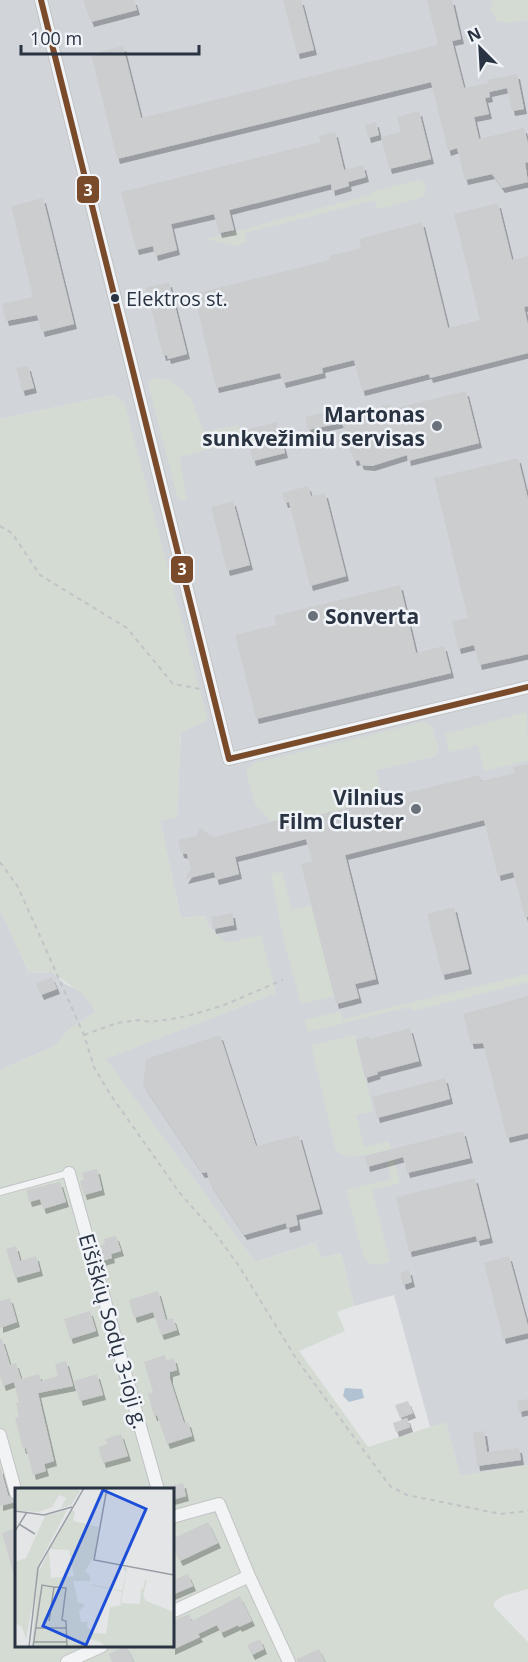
<svg xmlns="http://www.w3.org/2000/svg" width="528" height="1662" font-family="'Open Sans',sans-serif">
	<style>
		.built { fill: #d1d5da; fill-rule: evenodd }
		.green { fill: #d4dbd3; fill-rule: evenodd }
		.water { fill: #b1c3d2 }
		.building { fill: #cbcdcf; filter: url(#shadow) }
		.lines { fill: none; stroke-linecap: round; stroke-linejoin: round }
		.lane-casing { stroke: #c1c3c5; stroke-width: 8 }
		.street-casing { stroke: #c1c3c5; stroke-width: 14 }
		.path { stroke: #c1c3c6; stroke-width: 2; stroke-dasharray: 4.5 4.5; stroke-linecap: butt }
		.lane { stroke: #f2f3f4; stroke-width: 6 }
		.street { stroke: #f2f3f4; stroke-width: 12 }
		.bus-1-casing { stroke: #f0f3f7; stroke-width: 10 }
		.bus-1 { stroke: #7a4b2a; stroke-width: 6 }
		.bus-dot { fill: #293341; stroke: #f0f3f7; stroke-width: 2 }
		.poi-dot { fill: #6a717b; stroke: #f0f3f7; stroke-width: 2 }
		.labels { text-anchor: middle; dominant-baseline: central; stroke-width: 5; stroke-linejoin: round; paint-order: stroke }
		.bus-label { font-size: 20px; fill: #293341; stroke: #f0f3f7; text-anchor: start }
		.poi-label { font-size: 21px; font-weight: bold; fill: #293341; stroke: #f0f3f7; text-anchor: end }
		.street-label { font-size: 21px; fill: #293341; stroke: #f0f3f7 }
		.inset-road { fill: none; stroke: #999ea5; stroke-width: 1.5 }
		.view { fill: #1d4ed8; fill-opacity: 0.15; stroke: #1d4ed8; stroke-width: 3 }
		.inset-edge { fill: none; stroke: #293341; stroke-width: 3 }
		.line-badge { stroke: #f0f3f7; stroke-width: 2 }
		.badge-label { font-size: 16px; text-anchor: middle; font-weight: bold; fill: #fff }
	</style>
	<defs>
		<filter id="shadow"><feDropShadow dx="3" dy="5" stdDeviation="0" flood-color="#0004"/></filter>
	</defs>
	<rect width="100%" height="100%" fill="#e3e5e7"/>
	<path class="built" d="M0 0H528V1465L460 1476 446 1423 430 1427 394 1295 354 1306 341 1253 322 1258 315 1243 255 1262 105 1059 276 993 209 927 205 916 181 918 160 821 177 816 181 732 207 720 113 395 0 419ZM431 725 439 750 435 756 376 770 382 799 302 819 300 815 296 816 291 813Z
		M0 909 29 973 52 972 65 984 80 991 92 1005 95 1012 68 1030 55 1046 0 1070Z"/>
	<path class="green" d="M493 0H528V20L510 23 497 21 491 9Z
		M419 180C425 182 426 186 426 192L421 198 377 209 375 200 245 233 247 242 234 246 207 239 369 195 374 191Z
		M154 378 170 380 191 398 203 430 207 431 239 425 242 440 181 457 180 464 187 498 185 501H181L177 496 148 383Z
		M113 395 124 401 208 720 181 732 177 817 160 821 181 918 205 916 209 927 227 943 261 935 276 993 106 1059 255 1262 315 1243 322 1258 341 1253 354 1306 337 1312 345 1331 299 1351 368 1447 446 1422 460 1476 528 1465V1589L503 1596 494 1602V1607L528 1642V1662H0V1070L55 1046 68 1030 95 1012C87 992 67 985 52 972L29 973 0 909V419ZM16 1490H172V1646H16Z
		M527 712 528 760 484 771 478 745 449 752 445 734Z
		M424 722 431 725 439 750 435 756 376 770 383 799 302 819 300 815 296 816 292 813 289 818 271 822 255 804 247 775V769L254 763Z
		M282 871 292 910 311 905 334 996 301 1004 282 933 271 874Z
		M528 974V982L412 1011 410 1007 308 1032 305 1020 340 1011 343 1019Z
		M355 1035 373 1111 356 1115 364 1147 389 1141 400 1183 372 1190 390 1262 378 1265 368 1263 363 1255 346 1190 391 1179 384 1151C369 1154 354 1159 339 1153L335 1147 311 1045Z"/>
	<path class="water" d="M345 1388 362 1389 364 1398 349 1402 343 1396Z"/>
	<path class="building" d="M83 0H134L137 10 91 22Z
		M283 0H301L314 50 297 54Z
		M427 0H452L461 39 452 41 464 88 488 83 487 80 517 74 524 109 512 111 507 88 489 92 490 97 485 98 489 114 474 117 479 139 524 128 528 143V162L525 163 528 182 502 188 492 174 465 180 457 148 448 151 431 82 117 159 91 54 123 46 141 118 438 45Z
		M419 111 431 159 389 169 381 137 401 132 397 117Z
		M376 122 379 135 368 138 365 125Z
		M335 132 344 170 363 165 366 177 348 182 349 186 332 191 331 184 229 210 234 230 219 233 214 214 171 224 177 250 155 256 153 246 136 250 121 192 320 142 319 136Z
		M43 198 74 324 42 332 37 315 6 321 2 304 33 297 11 206Z
		M498 203 512 260 528 256V306L524 307 528 325V353L430 378 429 374 362 391 354 360 322 368 323 373 283 383 280 373 216 388 194 294 330 260 329 256 361 248 359 239 422 222 448 328 480 320 454 214Z
		M169 282 187 354 168 359 167 355 163 356 146 288Z
		M28 366 34 388 22 391 16 368Z
		M466 391 479 443 408 461 407 455 372 466 361 465 359 460 354 461 341 419 390 404 392 409Z
		M338 409 341 423 308 430 305 417Z
		M277 422 285 453 253 461 245 430Z
		M518 458 528 499V654L479 665 474 645 458 649 452 621 468 618 434 478Z
		M308 486 311 496 325 493 346 576 310 586 289 502 285 503 282 493Z
		M233 501 250 565 227 571 211 507Z
		M400 585 416 653 444 646 451 673 256 719 235 635 276 625 274 616Z
		M528 764V917H525L513 872 498 876 484 820 345 855 376 979 355 984 359 998 336 1004 301 864 312 861 306 839 235 857 239 874 216 880 214 872 185 879 191 869 187 854 181 853 178 840 196 836 200 828 214 837 286 818 292 812 297 816 300 815 302 819 479 775 481 781 515 773 513 767Z
		M454 907 469 969 442 975 427 914Z
		M232 913 234 925 213 929 211 917Z
		M52 977 57 989 41 995 36 984Z
		M528 996V1133L507 1138 483 1043 471 1044 463 1014Z
		M410 1028 419 1061 377 1072 378 1074 365 1078 356 1040 369 1036 370 1039Z
		M220 1035 256 1146 299 1135 320 1209 296 1215 298 1225 287 1228 286 1223 244 1235 210 1184 207 1172 202 1173 143 1085 146 1059Z
		M445 1078 450 1099 377 1118 372 1097Z
		M463 1131 470 1158 407 1173 403 1157 367 1167 365 1156Z
		M97 1169 102 1190 84 1195 80 1181 84 1180 82 1173Z
		M475 1178 490 1238 477 1241 476 1236 409 1252 396 1197Z
		M60 1182 66 1202 43 1209 40 1199 29 1202 26 1190Z
		M116 1236 121 1251 111 1254 112 1258 102 1261 98 1246 105 1244 104 1239Z
		M16 1246 20 1261 36 1256 40 1271 15 1278 6 1249Z
		M509 1256 528 1326V1333L503 1339 484 1263Z
		M409 1270 412 1282 403 1285 400 1273Z
		M158 1291 166 1320 173 1318 177 1330 161 1335 153 1312 134 1318 129 1300Z
		M10 1298 17 1322 0 1328V1301Z
		M90 1311 96 1331 70 1339 64 1319Z
		M0 1339H2L10 1365 16 1363 21 1379 39 1374 41 1381 58 1376 55 1364 66 1361 73 1386 38 1393 54 1461 44 1464 46 1471 33 1475 26 1448 23 1449 15 1418 19 1417 16 1403H19L14 1382 3 1386 0 1376Z
		M165 1355 166 1361 174 1358 177 1370 170 1372V1379L184 1423 188 1422 192 1436 167 1444 157 1415 154 1416 148 1394 153 1392 144 1362Z
		M97 1374 103 1395 80 1401 74 1381Z
		M528 1399V1410L519 1412 517 1401Z
		M408 1401 413 1413 400 1418 395 1405Z
		M407 1418 410 1427 396 1432 393 1423Z
		M484 1431 487 1452 519 1448 521 1460 477 1466 473 1433Z
		M121 1434 128 1456 103 1463 98 1447 107 1444 105 1439Z
		M0 1466 8 1495 15 1502 0 1506Z
		M183 1483 186 1496 172 1500V1486Z
		M208 1522 218 1543 180 1561 172 1546V1539Z
		M16 1528V1575H14L2 1533Z
		M188 1574 193 1586 172 1595V1581Z
		M240 1596 252 1621 239 1627 238 1625 221 1633 217 1625 198 1634 200 1637 172 1650V1622L189 1614 191 1620H194Z
		M260 1639 264 1649 252 1655 247 1645Z
		M126 1646 134 1662H112L109 1654Z
		M319 1649 325 1662H297V1659Z"/>
	<g class="lines">
		<g class="lane-casing">
			<path id="lane" d="M0 1192 69 1173"/>
		</g>
		<g class="street-casing">
			<path id="street" d="M41 0 229 759 528 687
				M69 1173 158 1490
				M0 1435 16 1493
				M172 1517 219 1504 249 1576 289 1662
				M172 1612 249 1576
				M67 1662 102 1646"/>
		</g>
		<path class="path" d="M0 526 12 533 40 575 127 628 173 684 201 689
			M0 862 18 887 84 1035 94 1067 110 1094 179 1192 215 1233 239 1266 297 1360 390 1486 407 1495 501 1514 528 1511
			M84 1035 117 1023 139 1020 150 1022 178 1018 198 1013 224 1005 283 980"/>
		<use href="#lane" class="lane"/>
		<use href="#street" class="street"/>
		<g class="bus-1-casing">
			<path id="bus-1" d="M41 0 229 759
				M229 759 528 687"/>
		</g>
		<use href="#bus-1" class="bus-1"/>
	</g>
	<circle class="bus-dot" cx="115" cy="298" r="5"/>
	<g class="poi-dot">
		<circle cx="437" cy="426" r="6"/>
		<circle cx="313" cy="616" r="6"/>
		<circle cx="416" cy="809" r="6"/>
	</g>
	<g class="labels">
		<g class="bus-label">
			<text x="126" y="298">Elektros st.</text>
		</g>
		<g class="poi-label">
			<text x="425" y="414">Martonas<tspan x="425" dy="24">sunkvežimiu servisas</tspan></text>
			<text x="325" y="616" text-anchor="start">Sonverta</text>
			<text x="404" y="797">Vilnius<tspan x="404" dy="24">Film Cluster</tspan></text>
		</g>
		<g class="street-label">
			<text transform="translate(114 1331) rotate(74)">Eišiškių Sodų 3-ioji g.</text>
		</g>
	</g>
	<g transform="translate(15 1488)">
		<rect width="159" height="159" fill="#e3e5e7"/>
		<path d="M0 0H62L65 3 56 17 46 20 51 10 44 7 37 19 23 24 0 22ZM52 22 26 72 11 151 7 139 0 135V74L11 70 30 28ZM57 22 60 24 58 33 84 39 79 68 70 83 75 88V93H58L63 114 70 117 64 123 66 134H73L72 139 80 145 91 146 95 119 107 117 105 116 107 104 76 97V96L107 103 111 85 108 79 112 80 106 115 125 116 126 101H128L130 92H132L128 107 131 113 159 124V159H91L84 153 71 151 73 159H17L23 86 34 63 36 90 59 88 54 62 35 61Z" fill="#d4dbd3"/>
		<path class="inset-road" d="M92 0 79 72 159 87M0 23 29 27 57 19M4 36 20 46M0 43 12 24M39 99 51 100 47 132 51 133 52 159M21 140H51M19 154H51M14 159 23 80 69 0M18 159 27 97 39 99 34 133"/>
		<path class="view" d="M88 2 131 21 71 157 28 138Z"/>
		<rect width="159" height="159" class="inset-edge"/>
	</g>
	<g class="line-badge">
		<rect x="76" y="175" width="24" height="29" rx="6" fill="#7a4b2a"/>
		<rect x="170" y="555" width="24" height="29" rx="6" fill="#7a4b2a"/>
	</g>
	<g class="badge-label">
		<text x="88" y="196">3</text>
		<text x="182" y="575">3</text>
	</g>
	<g transform="translate(480 48) rotate(336)" stroke="#f0f3f7" stroke-width="4.5" paint-order="stroke">
	<path d="M0-4.5L10 22L0 15L-10 22Z" fill="#293341"/>
	<text y="-9" font-size="16" font-weight="bold" text-anchor="middle" fill="#293341">N</text>
	</g>
	<path d="M21 45v9h178v-9" fill="none" stroke="#293341" stroke-width="3"/>
	<text x="30" y="45" font-size="18" fill="#293341" stroke="#f0f3f7" stroke-width="4.5" paint-order="stroke">100 m</text>
</svg>
